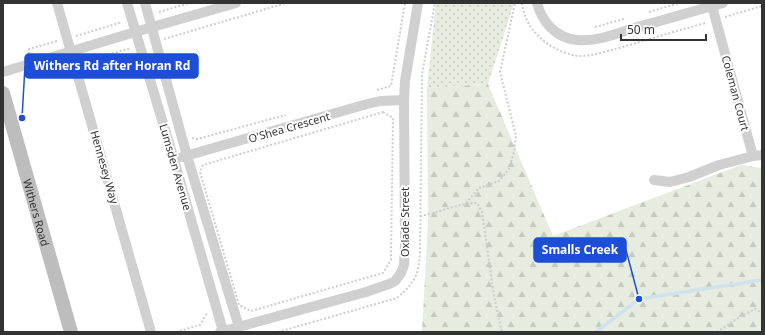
<svg xmlns="http://www.w3.org/2000/svg" width="765" height="335" font-family="'Noto Sans',sans-serif">
	<style>
		.grass { fill: url(#grass-dots) }
		.forest { fill: url(#forest-firs) }
		.lines { fill: none; stroke-linecap: round; stroke-linejoin: round }
		.stream { stroke: #cfe2ee; stroke-width: 3.5 }
		.path { stroke: #cdcdcd; stroke-width: 2; stroke-dasharray: 2 2; stroke-linecap: butt }
		.street { stroke: #d0d0d0; stroke-width: 10 }
		.secondary { stroke: #bdbdbd; stroke-width: 14 }
		.labels { text-anchor: middle; dominant-baseline: central; stroke-width: 4; stroke-linejoin: round; paint-order: stroke }
		.street-label { font-size: 11px; fill: #333; stroke: #fff }
		.leader { fill: none; stroke: #1d4ed8; stroke-width: 1.5 }
		.callout-dot { fill: #1d4ed8; stroke: #fff; stroke-width: 1.5 }
		.callout { fill: #1d4ed8; stroke: #1d4ed8; stroke-width: 1.5 }
		.callout-label { font-size: 12px; text-anchor: middle; font-weight: bold; fill: #fff }
	</style>
	<defs>
		<pattern id="grass-dots" width="8" height="8" patternUnits="userSpaceOnUse"><rect width="8" height="8" fill="#e6ecdf"/><path d="M2 2h.1M6 6h.1" fill="none" stroke="#c6cbc0" stroke-width="1.8" stroke-linecap="round"/></pattern>
		<pattern id="forest-firs" width="22" height="20" patternUnits="userSpaceOnUse"><rect width="22" height="20" fill="#e6ecdf"/><path d="M5 1l3.5 6h-7zM16 11l3.5 6h-7z" fill="#c6cbc0"/></pattern>
	</defs>
	<rect width="100%" height="100%" fill="#fff"/>
	<path class="grass" d="M436 3H514L488 84 427 88Z"/>
	<path class="forest" d="M488 84 553 236 741 165 762 168V332H422L428 222 427 88Z"/>
	<g class="lines">
		<path class="stream" d="M596 332 639 299 762 280"/>
		<path class="path" d="M522 3C525 31 551 52 578 56 591 57 614 49 626 46 653 38 679 30 706 23
			M159 12 190 3
			M649 12 679 3
			M725 17 762 6
			M595 27 624 19
			M76 36 122 22
			M164 39 286 3
			M29 54V49L57 41
			M85 61 128 49 130 50
			M28 76 65 66
			M377 90 391 86 405 3
			M383 112 393 118 391 260 383 273 251 311 239 305 200 172 203 165Z
			M192 138 197 139 286 115
			M466 203 479 188 499 181 509 169 514 152 516 136 500 72 515 3
			M420 216C439 213 457 203 477 203L482 212 494 296 502 332
			M176 332 200 325 207 313
			M278 332 397 298C415 282 418 277 420 253L422 74 435 3
			M717 332 738 318 755 309 762 313"/>
		<path class="street" d="M57 3 151 332
			M127 3 174 160 223 331
			M145 3 187 156 239 327
			M537 3C542 22 556 38 577 40 597 42 616 34 634 28 664 20 694 11 723 3
			M712 6 753 156
			M3 72 135 32 236 3
			M182 157 367 104 380 101 404 100
			M654 180 670 182 689 177 719 165 753 156 762 155
			M220 332 366 292 389 284 395 281 401 273 404 265 405 244 404 100 405 81 418 3"/>
		<path class="secondary" id="s1" d="M3 93 71 332"/>
	</g>
	<g class="labels">
		<g class="street-label">
			<text transform="translate(736 93) rotate(75)">Coleman Court</text>
			<text transform="translate(289 127) rotate(-16)">O'Shea Crescent</text>
			<text transform="translate(105 167) rotate(74)">Hennesey Way</text>
			<text transform="translate(176 167) rotate(74)">Lumsden Avenue</text>
			<text stroke="none"><textPath href="#s1" startOffset="124">Withers Road</textPath></text>
			<text transform="translate(404 222) rotate(-90)">Oxlade Street</text>
		</g>
	</g>
	<path class="leader" d="M22 118L25 66M639 299L626 250"/>
	<g class="callout-dot">
		<circle cx="22" cy="118" r="4"/>
		<circle cx="639" cy="299" r="4"/>
	</g>
	<g class="callout">
		<rect x="25" y="54" width="173" height="24" rx="4"/>
		<rect x="534" y="238" width="92" height="24" rx="4"/>
	</g>
	<g class="callout-label">
		<text x="112" y="70">Withers Rd after Horan Rd</text>
		<text x="580" y="254">Smalls Creek</text>
	</g>
	<rect width="765" height="335" fill="none" stroke="#333333" stroke-width="8"/>
	<path d="M621 34v6h85v-6" fill="none" stroke="#333333" stroke-width="2"/>
	<text x="627" y="34" font-size="12" fill="#333333" stroke="#ffffff" stroke-width="3" paint-order="stroke">50 m</text>
</svg>
